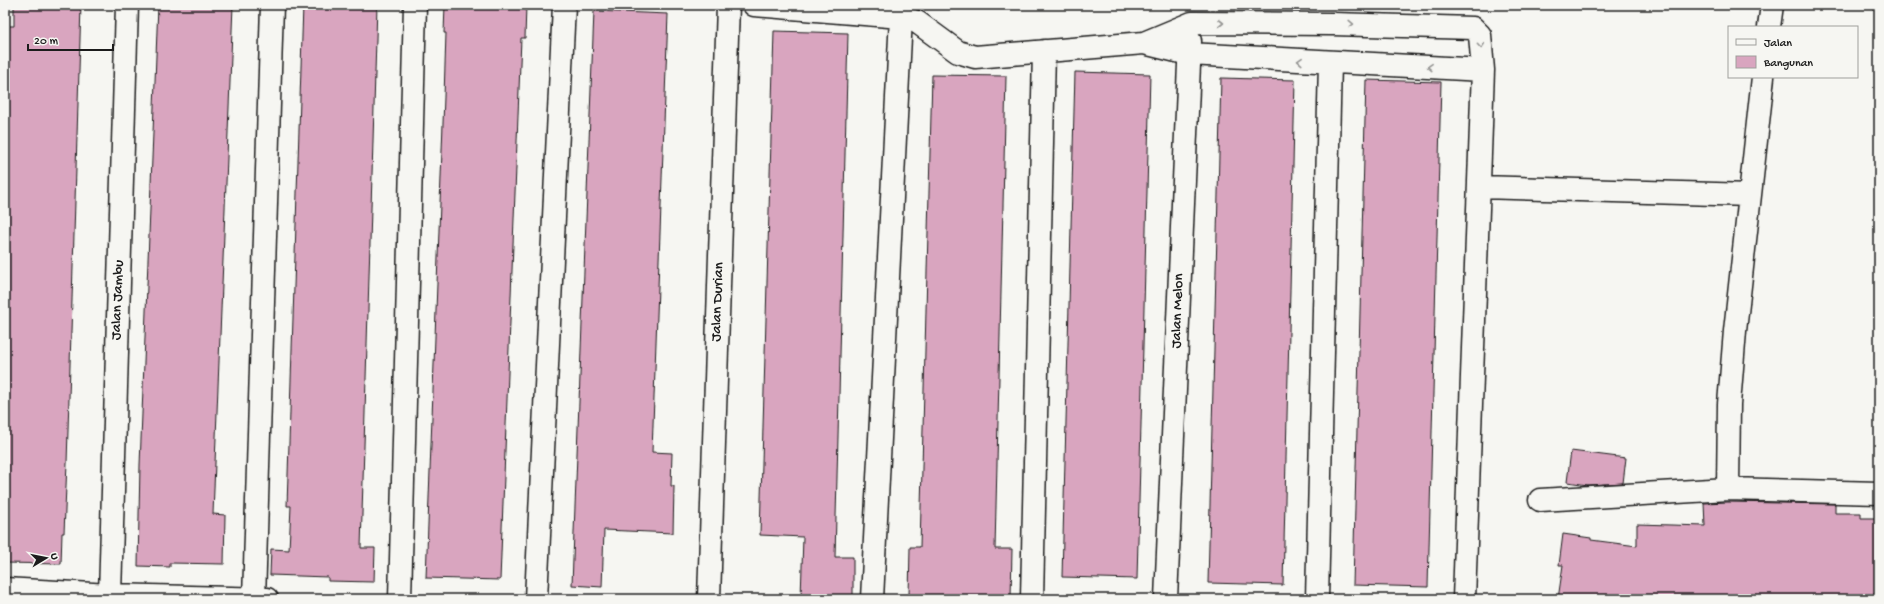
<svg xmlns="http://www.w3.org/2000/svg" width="1884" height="604" font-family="'Gochi Hand',sans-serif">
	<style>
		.building { fill: #d9a5bf; stroke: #1c1c1c }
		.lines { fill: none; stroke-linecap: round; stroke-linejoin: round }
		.minor-casing { stroke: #1c1c1c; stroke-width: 25 }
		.minor { stroke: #f6f6f2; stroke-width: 22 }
		.oneway { stroke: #949492 }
		.labels { text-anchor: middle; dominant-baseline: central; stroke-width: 3.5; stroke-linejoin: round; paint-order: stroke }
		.street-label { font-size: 15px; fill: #1c1c1c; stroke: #f6f6f2 }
	</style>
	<rect width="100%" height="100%" fill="#f6f6f2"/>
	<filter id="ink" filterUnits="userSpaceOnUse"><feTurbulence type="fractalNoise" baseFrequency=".025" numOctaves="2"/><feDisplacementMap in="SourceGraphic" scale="8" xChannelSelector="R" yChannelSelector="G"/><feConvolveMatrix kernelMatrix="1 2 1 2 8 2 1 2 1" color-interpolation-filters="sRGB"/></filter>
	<g filter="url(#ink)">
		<path class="building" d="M14 5H81L67 463 64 533H62L61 564 5 563V51L6 26H14Z
			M158 5H233L213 514 225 515 224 564 170 563V567L138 566 140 465Z
			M303 5H377L361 548H375L374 582 328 581V577L270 575 271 549 289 550 291 506H287Z
			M445 5H526L525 38H521L500 580 426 578 444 97 446 33H444Z
			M594 11 668 14 652 452 672 453 671 486H674L673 533 604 530 602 587 572 585Z
			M774 31 848 33 835 557H853V598L801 597 803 537 760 535Z
			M1075 72 1150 74 1137 579 1062 577Z
			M932 75 1006 76 995 549H1012L1011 598 909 596 910 547H920Z
			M1221 78 1295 80 1283 585 1208 583Z
			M1366 80 1441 82 1428 587 1353 585Z
			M1571 451 1626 458 1623 483 1588 485 1567 482Z
			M1728 502 1835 504V513H1861V518H1879V599H1558L1563 565H1559L1563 534 1591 538V540L1637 546V524L1705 526 1704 503Z"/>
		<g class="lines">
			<g class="minor-casing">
				<path id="minor" d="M754 5 901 17 917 22 958 52 975 57 1144 43 1189 54 1483 70
					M1769 27 1772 5
					M1144 43 1192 23 1333 24 1473 28 1480 35 1483 70 1464 599
					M1480 187 1750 195
					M1728 489 1729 404 1735 331 1763 77
					M1540 500 1728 489 1879 493
					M5 589 110 595 267 599
					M110 595 127 5
					M254 599 272 5
					M400 599 415 5
					M536 599 564 5
					M709 599 728 5
					M872 599 901 17
					M1032 599 1044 51
					M1166 599 1190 41
					M1317 599 1330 63"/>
			</g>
			<use href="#minor" class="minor"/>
		</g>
		<defs><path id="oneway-chevron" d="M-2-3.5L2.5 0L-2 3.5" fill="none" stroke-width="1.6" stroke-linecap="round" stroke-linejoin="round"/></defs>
		<g class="oneway">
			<use href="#oneway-chevron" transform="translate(1221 23)"/>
			<use href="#oneway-chevron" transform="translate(1351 24) rotate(2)"/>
			<use href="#oneway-chevron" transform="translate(1481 46) rotate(85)"/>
			<use href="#oneway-chevron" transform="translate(1300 61) rotate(-177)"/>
			<use href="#oneway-chevron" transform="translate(1430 67) rotate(-177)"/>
		</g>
	</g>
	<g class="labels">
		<g class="street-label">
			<text transform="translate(118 300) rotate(-88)">Jalan Jambu</text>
			<text transform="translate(718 302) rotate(-88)">Jalan Durian</text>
			<text transform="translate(1178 311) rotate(-88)">Jalan Melon</text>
		</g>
	</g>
	<rect width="1884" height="604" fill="none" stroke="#f6f6f2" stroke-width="20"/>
	<rect x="10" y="10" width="1864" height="584" fill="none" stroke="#1c1c1c" stroke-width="1.5" filter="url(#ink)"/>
	<rect x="1728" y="26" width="130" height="52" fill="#f6f6f2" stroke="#9f9f9c"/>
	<rect x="1736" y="39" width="20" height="6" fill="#f6f6f2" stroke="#9f9f9c"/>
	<text x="1764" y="46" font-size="12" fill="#1c1c1c">Jalan</text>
	<rect x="1736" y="56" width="20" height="12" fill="#d9a5bf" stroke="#9f9f9c"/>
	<text x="1764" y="66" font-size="12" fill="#1c1c1c">Bangunan</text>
	<g transform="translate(46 558) rotate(80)" stroke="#f6f6f2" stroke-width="3" paint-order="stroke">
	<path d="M0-3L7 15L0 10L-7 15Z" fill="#1c1c1c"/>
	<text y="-6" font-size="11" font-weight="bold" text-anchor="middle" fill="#1c1c1c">U</text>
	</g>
	<path d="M28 44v6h85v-6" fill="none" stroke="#1c1c1c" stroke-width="2"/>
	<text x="34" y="44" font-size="12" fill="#1c1c1c" stroke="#f6f6f2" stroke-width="3" paint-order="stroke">20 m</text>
</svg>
